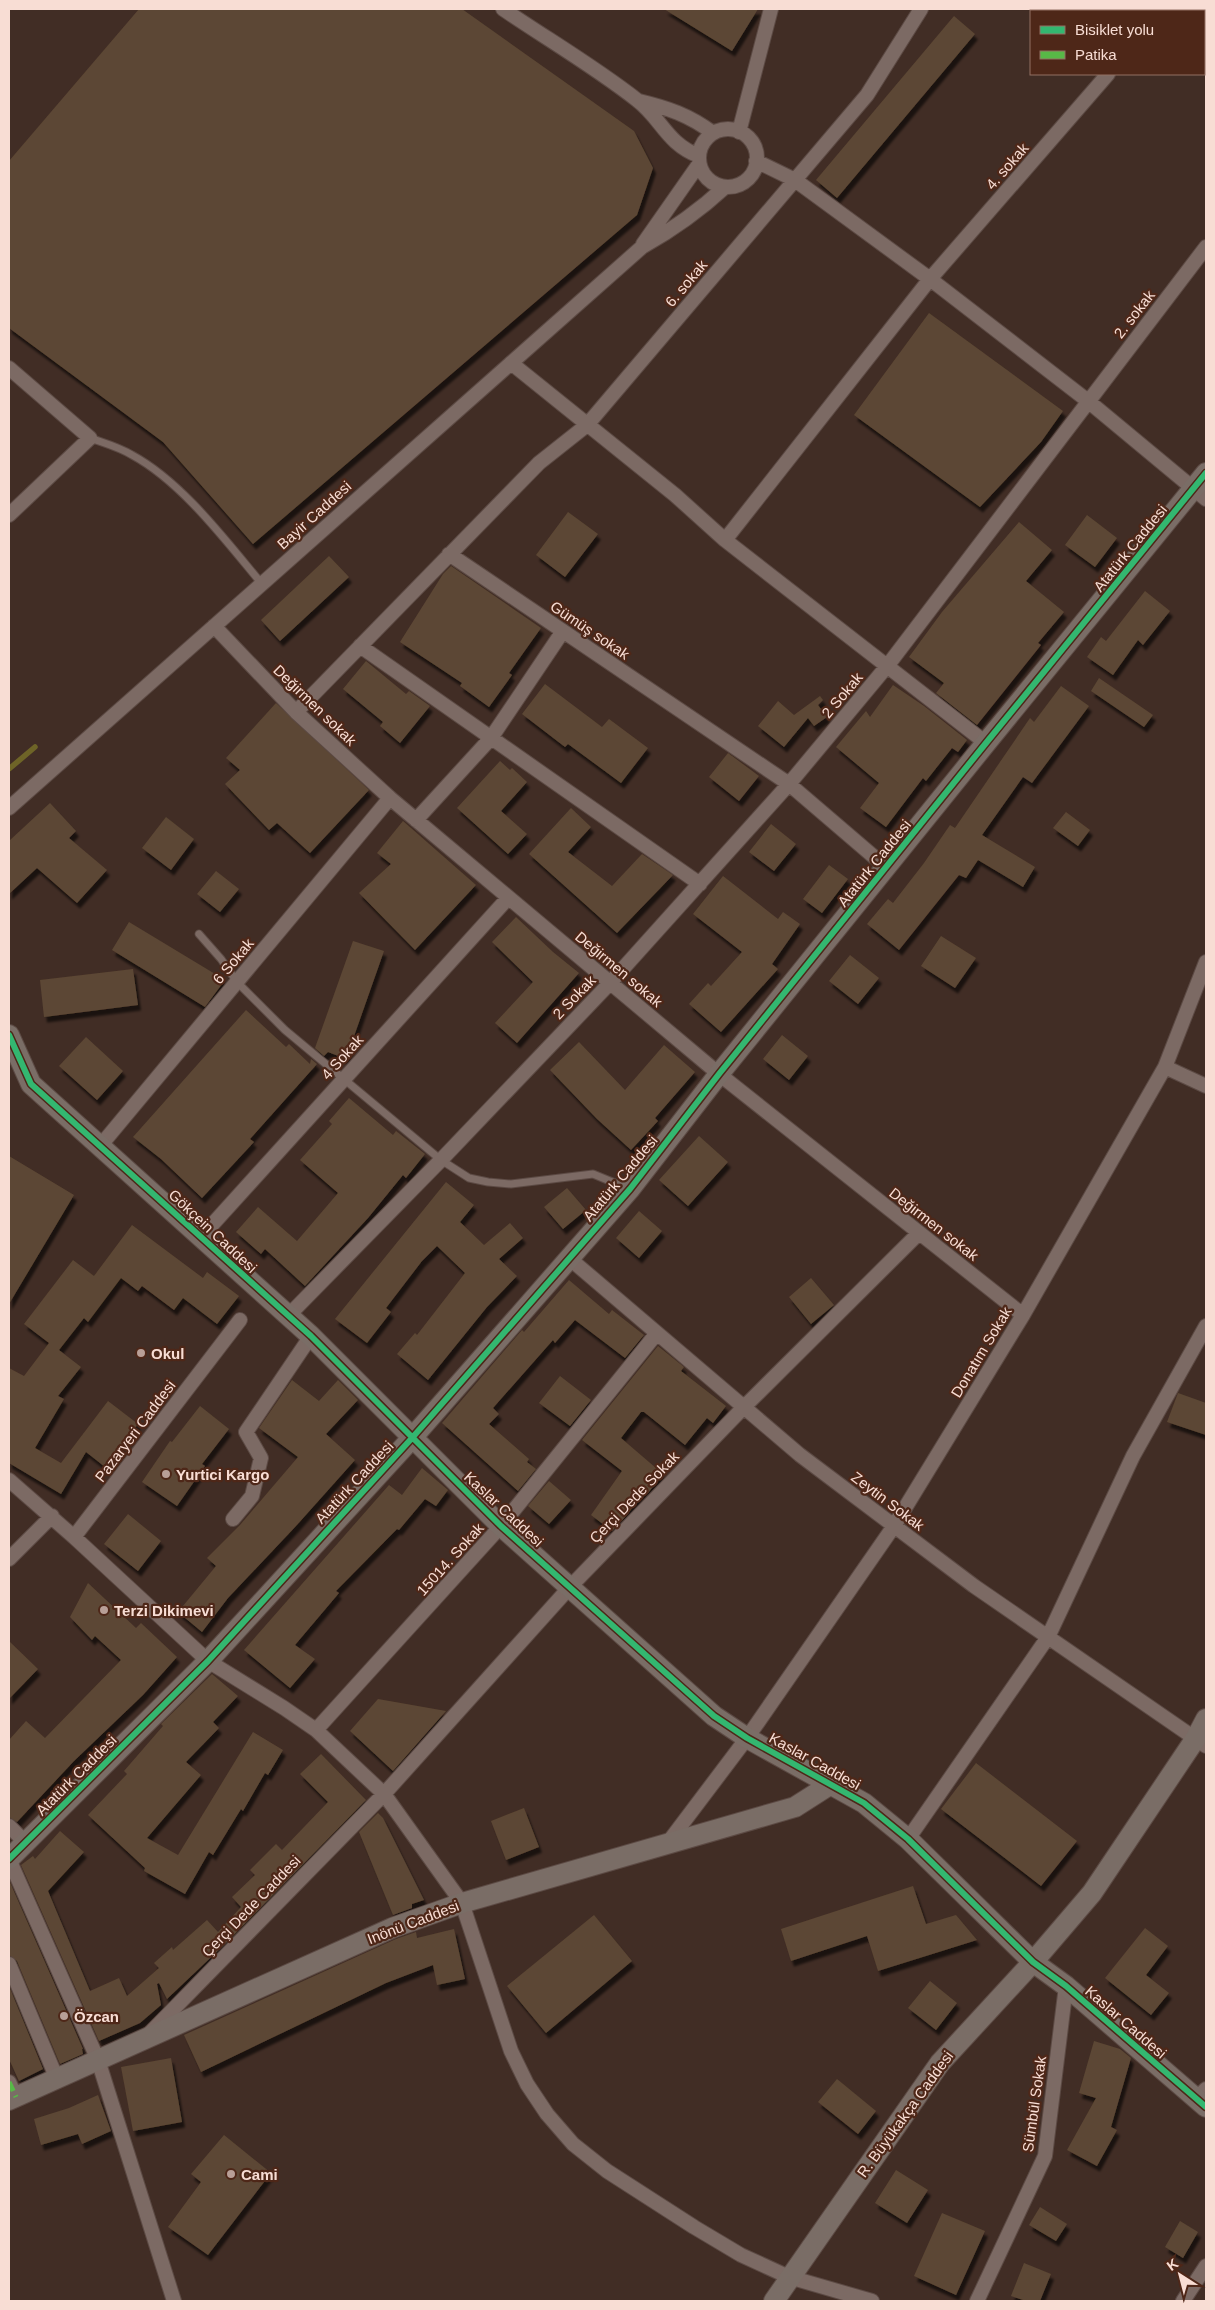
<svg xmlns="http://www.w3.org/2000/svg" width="1215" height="2310" font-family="Helvetica,sans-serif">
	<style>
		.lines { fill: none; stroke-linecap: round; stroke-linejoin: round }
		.stream { stroke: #6e6427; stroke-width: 5.5 }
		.building { fill: #5c4734; filter: url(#shadow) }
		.lane-casing { stroke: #5c4a44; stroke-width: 9 }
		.street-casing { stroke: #5c4a44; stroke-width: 16 }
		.secondary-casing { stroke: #5c4a44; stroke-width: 22 }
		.lane { stroke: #7c6a64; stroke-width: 7 }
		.street { stroke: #7c6a64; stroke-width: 14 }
		.secondary { stroke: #7a6d66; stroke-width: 20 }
		.quiet { stroke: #58b947; stroke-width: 5; stroke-dasharray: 10 5; stroke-linecap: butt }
		.cycleway-casing { stroke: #4e2718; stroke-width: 9 }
		.cycleway { stroke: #33b770; stroke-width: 6 }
		.poi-dot { fill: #b89f97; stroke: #4e2718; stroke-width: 2 }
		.labels { text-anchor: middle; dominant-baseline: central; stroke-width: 4.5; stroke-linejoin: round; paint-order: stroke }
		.street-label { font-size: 15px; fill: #f8ddd4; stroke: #4e2718 }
		.poi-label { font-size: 15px; font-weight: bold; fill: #f8ddd4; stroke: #4e2718; text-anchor: start }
	</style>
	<defs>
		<filter id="shadow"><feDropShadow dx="3" dy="5.5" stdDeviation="1" flood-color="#0009"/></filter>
	</defs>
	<rect width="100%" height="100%" fill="#412d25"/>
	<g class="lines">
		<path class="stream" d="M9 769 35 747"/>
	</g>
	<path class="building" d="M139 9H462L634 131 653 168 637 215 253 544 163 442 9 328V161Z
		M664 9H758L732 51Z
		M954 16 975 34 837 198 816 180Z
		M929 313 1063 411 1041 442 980 507 854 415Z
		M568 512 598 534 565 577 536 555Z
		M1087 515 1117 538 1095 567 1065 545Z
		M1019 522 1052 550 1026 581 1064 612 1038 643 1041 645 977 725 936 693 944 683 909 657 942 612Z
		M329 556 349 577 280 641 261 620Z
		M451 566 541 628 509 673 512 675 489 707 460 686 462 683 400 642 443 574Z
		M1145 591 1170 611 1143 645 1138 640 1113 675 1087 657 1101 637 1106 641Z
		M366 661 406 694 409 691 430 706 400 743 380 726 383 722 343 689Z
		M1099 678 1153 715 1144 727 1091 691Z
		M545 684 602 727 609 719 648 748 621 783 568 744 565 747 522 714Z
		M893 685 924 706 967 740 958 752 952 748 926 781 923 778 886 827 860 808 879 783 836 747 866 711 870 717Z
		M1061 686 1089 706 1032 783 1023 777 982 835 1035 867 1023 887 978 860 966 878 959 875 899 950 867 924 888 899 893 903 924 863 950 825 955 828 1030 718 1034 722Z
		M820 696 823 700 818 705 827 717 814 726 808 718 784 747 758 726 778 701 794 715Z
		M276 703 369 790 310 853 277 823 269 830 225 784 240 770 226 758Z
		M728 753 759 776 739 801 709 777Z
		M500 761 510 770 512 768 527 782 501 811 527 834 508 854 457 808Z
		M50 803 76 831 69 838 107 870 77 903 37 868 9 894V841Z
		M571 808 591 827 568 852 612 886 642 854 673 875 617 933 529 854Z
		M1066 812 1090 830 1078 846 1053 828Z
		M166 817 194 839 171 870 142 848Z
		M403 821 476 885 415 950 359 893 391 864 377 853Z
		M771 824 796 844 774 871 749 852Z
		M829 865 848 879 822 913 803 899Z
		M216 871 239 889 220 912 197 894Z
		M723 876 778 919 783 912 800 924 772 964 778 969 721 1032 689 1004 708 983 711 986 742 952 693 914Z
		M516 917 553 952 579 973 517 1043 495 1023 533 982 492 942Z
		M129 922 225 980 205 1007 112 950Z
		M941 936 976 958 955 988 921 966Z
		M353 941 384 951 346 1059 328 1052 324 1056 315 1048Z
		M850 955 879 978 858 1004 829 981Z
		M133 969 138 1005 44 1017 40 980Z
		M246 1010 286 1047 289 1044 310 1064 311 1059 317 1064 250 1139 254 1142 202 1198 161 1159 133 1137Z
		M782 1035 808 1056 789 1080 763 1059Z
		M86 1037 123 1071 97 1100 59 1066Z
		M579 1042 625 1090 664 1045 695 1072 655 1118 658 1121 631 1150 597 1119 550 1070Z
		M349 1098 393 1135 396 1131 425 1154 406 1178 403 1175 368 1218 305 1286 265 1249 261 1254 236 1232 258 1207 297 1241 338 1193 300 1160 332 1124 329 1121Z
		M699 1136 728 1162 688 1206 659 1180Z
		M9 1156 74 1195 9 1304Z
		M446 1182 474 1205 460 1222 484 1245 510 1223 523 1238 499 1259 517 1276 487 1307 428 1380 397 1354 415 1333 417 1335 465 1273 437 1246 422 1261 386 1308 391 1312 367 1343 335 1319Z
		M567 1188 586 1210 563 1229 544 1207Z
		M639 1211 662 1231 639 1258 616 1238Z
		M132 1225 203 1278 207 1272 239 1296 217 1324 183 1298 174 1310 142 1286 138 1291 121 1278 88 1322 84 1318 59 1350 81 1367 58 1396 64 1399 35 1448 61 1463 108 1401 138 1424 105 1467 86 1452 61 1494 9 1463V1368L24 1376 49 1343 24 1324 73 1260 94 1276Z
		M811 1278 834 1305 811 1324 789 1297Z
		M569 1280 609 1314 612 1310 644 1335 625 1358 575 1320 555 1343 553 1340 493 1408 499 1414 489 1424 529 1459 527 1462 536 1469 518 1491 442 1423 522 1330 524 1332Z
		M658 1346 684 1367 681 1371 726 1406 713 1423 707 1418 685 1445 644 1412H641L621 1438 663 1474 648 1493 645 1490 627 1515 612 1531 591 1515 622 1471 582 1440Z
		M560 1376 591 1400 570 1426 539 1403Z
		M292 1380 319 1401 338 1380 358 1400 326 1434 355 1460 296 1526 228 1598 202 1632 178 1612 216 1566 207 1558 240 1525 298 1457 259 1428Z
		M1178 1393 1206 1403V1435L1167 1422Z
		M200 1406 229 1429 202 1464 205 1466 177 1506 142 1482 170 1441 172 1442Z
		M422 1468 448 1490 436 1506 425 1499 399 1530 397 1529 336 1591 339 1593 295 1645 315 1659 290 1688 244 1650 389 1485 402 1495Z
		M549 1481 571 1500 549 1524 528 1506Z
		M128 1514 161 1541 138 1571 104 1544Z
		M88 1583 136 1628 141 1623 177 1657 143 1695 74 1761 17 1822 9 1817V1740L26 1721 45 1738 121 1660 95 1636 92 1640 70 1617Z
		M9 1641 38 1669 9 1699Z
		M212 1674 238 1696 213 1722 219 1728 186 1762 201 1775 147 1838 178 1855 253 1732 283 1750 268 1775 265 1773 243 1811 241 1809 213 1855 209 1852 185 1894 144 1871 145 1868 88 1815 127 1774 124 1771 163 1726 161 1724Z
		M378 1699 446 1711 393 1771 350 1731Z
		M321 1754 366 1800 225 1944 167 1999 159 1983 157 1984 161 2005 140 2023 99 2041 21 1865 33 1856 35 1859 60 1831 84 1852 48 1891 90 1991 119 1978 127 1996 159 1968 154 1963 172 1947 173 1950 207 1920 218 1932 241 1907 232 1897 255 1875 250 1870 276 1844 282 1850 328 1802 300 1774Z
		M976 1763 1077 1841 1041 1886 941 1809Z
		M524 1808 539 1847 506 1860 491 1821Z
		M378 1813 383 1818 424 1900 412 1904V1908L393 1915 359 1832Z
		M9 1880 83 2049H82L83 2054 60 2064 17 1961 9 1955Z
		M913 1886 926 1924 956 1915 977 1940 878 1971 867 1936 791 1961 781 1929Z
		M594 1915 632 1961 546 2033 507 1986Z
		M1145 1928 1168 1946 1146 1975 1169 1993 1151 2015 1105 1978Z
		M454 1929 465 1979 437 1985 433 1965 386 1983 201 2072 184 2035 396 1939 416 1932 417 1938Z
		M930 1981 957 2003 936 2030 908 2008Z
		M9 1986 43 2069 19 2081 9 2059Z
		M1094 2041 1120 2049 1131 2058 1111 2127 1117 2130 1097 2166 1067 2150 1096 2098 1079 2093Z
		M171 2058 182 2122 133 2131 121 2067Z
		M837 2079 876 2111 858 2134 818 2102Z
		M98 2095 111 2131 82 2144 78 2134 41 2145 34 2119 69 2108Z
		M224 2135 271 2173 208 2255 168 2227 201 2182 191 2174Z
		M896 2170 928 2190 907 2223 875 2203Z
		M1040 2207 1067 2224 1056 2241 1029 2225Z
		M942 2213 985 2231 956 2295 914 2276Z
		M1180 2221 1198 2232 1183 2258 1165 2247Z
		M1024 2263 1051 2274 1040 2301H1026L1011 2296Z"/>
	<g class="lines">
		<g class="lane-casing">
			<path id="lane" d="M90 438C104 443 119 447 132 455 182 482 226 541 262 584
				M199 934 221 959 237 982 285 1030 441 1160 469 1178 488 1182 511 1184 593 1174 627 1188"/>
		</g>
		<g class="street-casing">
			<path id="street" d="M503 9C547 39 595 67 637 100 662 119 666 143 699 156
				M1162 11 1165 9
				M639 101C668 108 689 115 713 133
				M699 158a29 29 0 1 1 58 0a29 29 0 1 1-58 0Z
				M739 132 771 9
				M756 161 795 180 930 279 1088 401 1206 499
				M643 244 699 164
				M511 363 675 495 725 540 986 743
				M9 368 90 438 9 515
				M725 540 930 279 1108 74
				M449 554 789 784 887 868
				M214 626 296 712 390 798 719 1074 1023 1315
				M360 646 700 884
				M296 712 539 463 587 425 867 95 921 9
				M9 808 642 247C672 230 699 211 725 187
				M416 820 491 738 563 631
				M1165 1067 1206 1086
				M101 1145 390 798
				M201 1237 508 898
				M569 1258 800 1455 974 1586 1206 1746
				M288 1316 441 1160 610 983 789 784 888 665 1206 247
				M9 1480 74 1537 208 1661 284 1708 316 1730 384 1794 462 1903 511 2051 527 2084 547 2114 573 2144 607 2171 694 2227 741 2255 789 2277 872 2301
				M233 1519 252 1496 261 1458 246 1432 311 1336
				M74 1537 240 1320
				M9 1559 52 1516
				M316 1730 501 1526 657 1333
				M9 1826 26 1843
				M908 1839 1048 1637 1133 1456 1206 1326
				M667 1844 747 1738 894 1526 1023 1315 1165 1067 1206 962
				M9 1859 98 2060 174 2301
				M9 1964 57 2079
				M150 2033 384 1794 570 1587 744 1407 919 1233
				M9 2082 16 2097
				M1197 2098 1206 2089
				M977 2301 1045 2156 1066 1986
				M1183 2301 1206 2266"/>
		</g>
		<g class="secondary-casing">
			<path id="secondary" d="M9 1035 31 1084 311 1336 501 1526 714 1716 747 1738 864 1803 908 1839 1033 1962 1066 1986 1206 2107
				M9 1859 208 1661 412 1438 630 1189 719 1074 986 743 1206 473
				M9 2100 392 1928 462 1903 795 1807 831 1784
				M774 2301 940 2063 1033 1962 1092 1893 1196 1738 1206 1719"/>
		</g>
		<use href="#lane" class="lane"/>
		<use href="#street" class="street"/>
		<use href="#secondary" class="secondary"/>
		<path class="quiet" d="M9 2082 16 2097"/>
		<g class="cycleway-casing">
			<path id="cycleway" d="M9 1035 31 1084 311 1336 501 1526 714 1716 747 1738 864 1803 908 1839 1033 1962 1066 1986 1206 2107
				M9 1859 208 1661 412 1438 630 1189 719 1074 986 743 1206 473"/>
		</g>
		<use href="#cycleway" class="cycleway"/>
	</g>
	<g class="poi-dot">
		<circle cx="141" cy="1353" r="5"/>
		<circle cx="166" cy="1474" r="5"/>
		<circle cx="104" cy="1610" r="5"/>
		<circle cx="64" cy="2016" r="5"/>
		<circle cx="231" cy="2174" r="5"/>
	</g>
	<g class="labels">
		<g class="street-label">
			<text transform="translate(1007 166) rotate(-49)">4. sokak</text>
			<text transform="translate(686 283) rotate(-50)">6. sokak</text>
			<text transform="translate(1134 314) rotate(-52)">2. sokak</text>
			<text transform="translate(314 515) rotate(-42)">Bayir Caddesi</text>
			<text transform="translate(1130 548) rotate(-51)">Atatürk Caddesi</text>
			<text transform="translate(590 630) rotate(34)">Gümüş sokak</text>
			<text transform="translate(842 695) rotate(-50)">2 Sokak</text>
			<text transform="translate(315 705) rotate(44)">Değirmen sokak</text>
			<text transform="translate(874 863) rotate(-51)">Atatürk Caddesi</text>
			<text transform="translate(233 961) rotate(-50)">6 Sokak</text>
			<text transform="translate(619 969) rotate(40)">Değirmen sokak</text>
			<text transform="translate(574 997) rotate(-46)">2 Sokak</text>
			<text transform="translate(342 1057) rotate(-48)">4 Sokak</text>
			<text transform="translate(620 1178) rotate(-50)">Atatürk Caddesi</text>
			<text transform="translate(934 1224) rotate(38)">Değirmen sokak</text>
			<text transform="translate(213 1231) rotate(43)">Gökçein Caddesi</text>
			<text transform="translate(981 1352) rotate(-59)">Donatım Sokak</text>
			<text transform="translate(135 1431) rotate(-53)">Pazaryeri Caddesi</text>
			<text transform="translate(354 1482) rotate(-47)">Atatürk Caddesi</text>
			<text transform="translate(634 1497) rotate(-46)">Çerçi Dede Sokak</text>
			<text transform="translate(888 1501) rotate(37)">Zeytin Sokak</text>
			<text transform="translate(504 1509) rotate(43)">Kaslar Caddesi</text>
			<text transform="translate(450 1559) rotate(-48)">15014. Sokak</text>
			<text transform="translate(815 1761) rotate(29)">Kaslar Caddesi</text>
			<text transform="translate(76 1775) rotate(-45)">Atatürk Caddesi</text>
			<text transform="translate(251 1906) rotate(-46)">Çerçi Dede Caddesi</text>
			<text transform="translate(413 1922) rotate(-21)">Inönü Caddesi</text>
			<text transform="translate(1126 2022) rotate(41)">Kaslar Caddesi</text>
			<text transform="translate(1034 2104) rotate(-82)">Sümbül Sokak</text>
			<text transform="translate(905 2114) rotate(-54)">R. Büyükakça Caddesi</text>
		</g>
		<g class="poi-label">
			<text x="151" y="1353">Okul</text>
			<text x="176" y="1474">Yurtici Kargo</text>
			<text x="114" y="1610">Terzi Dikimevi</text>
			<text x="74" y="2016">Özcan</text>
			<text x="241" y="2174">Cami</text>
		</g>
	</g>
	<rect width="1215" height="2310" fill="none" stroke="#f8ddd4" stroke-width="20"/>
	<rect x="1030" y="10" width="175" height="65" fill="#4e2718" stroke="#927063"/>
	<rect x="1040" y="26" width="25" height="8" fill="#33b770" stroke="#927063"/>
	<text x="1075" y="35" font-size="15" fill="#f8ddd4">Bisiklet yolu</text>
	<rect x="1040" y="51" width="25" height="8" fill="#58b947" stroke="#927063"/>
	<text x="1075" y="60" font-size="15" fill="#f8ddd4">Patika</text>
	<g transform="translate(1180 2275) rotate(324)" stroke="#4e2718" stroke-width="4" paint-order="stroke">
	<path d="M0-4L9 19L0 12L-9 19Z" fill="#f8ddd4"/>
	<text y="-8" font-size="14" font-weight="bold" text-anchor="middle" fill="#f8ddd4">K</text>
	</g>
</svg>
